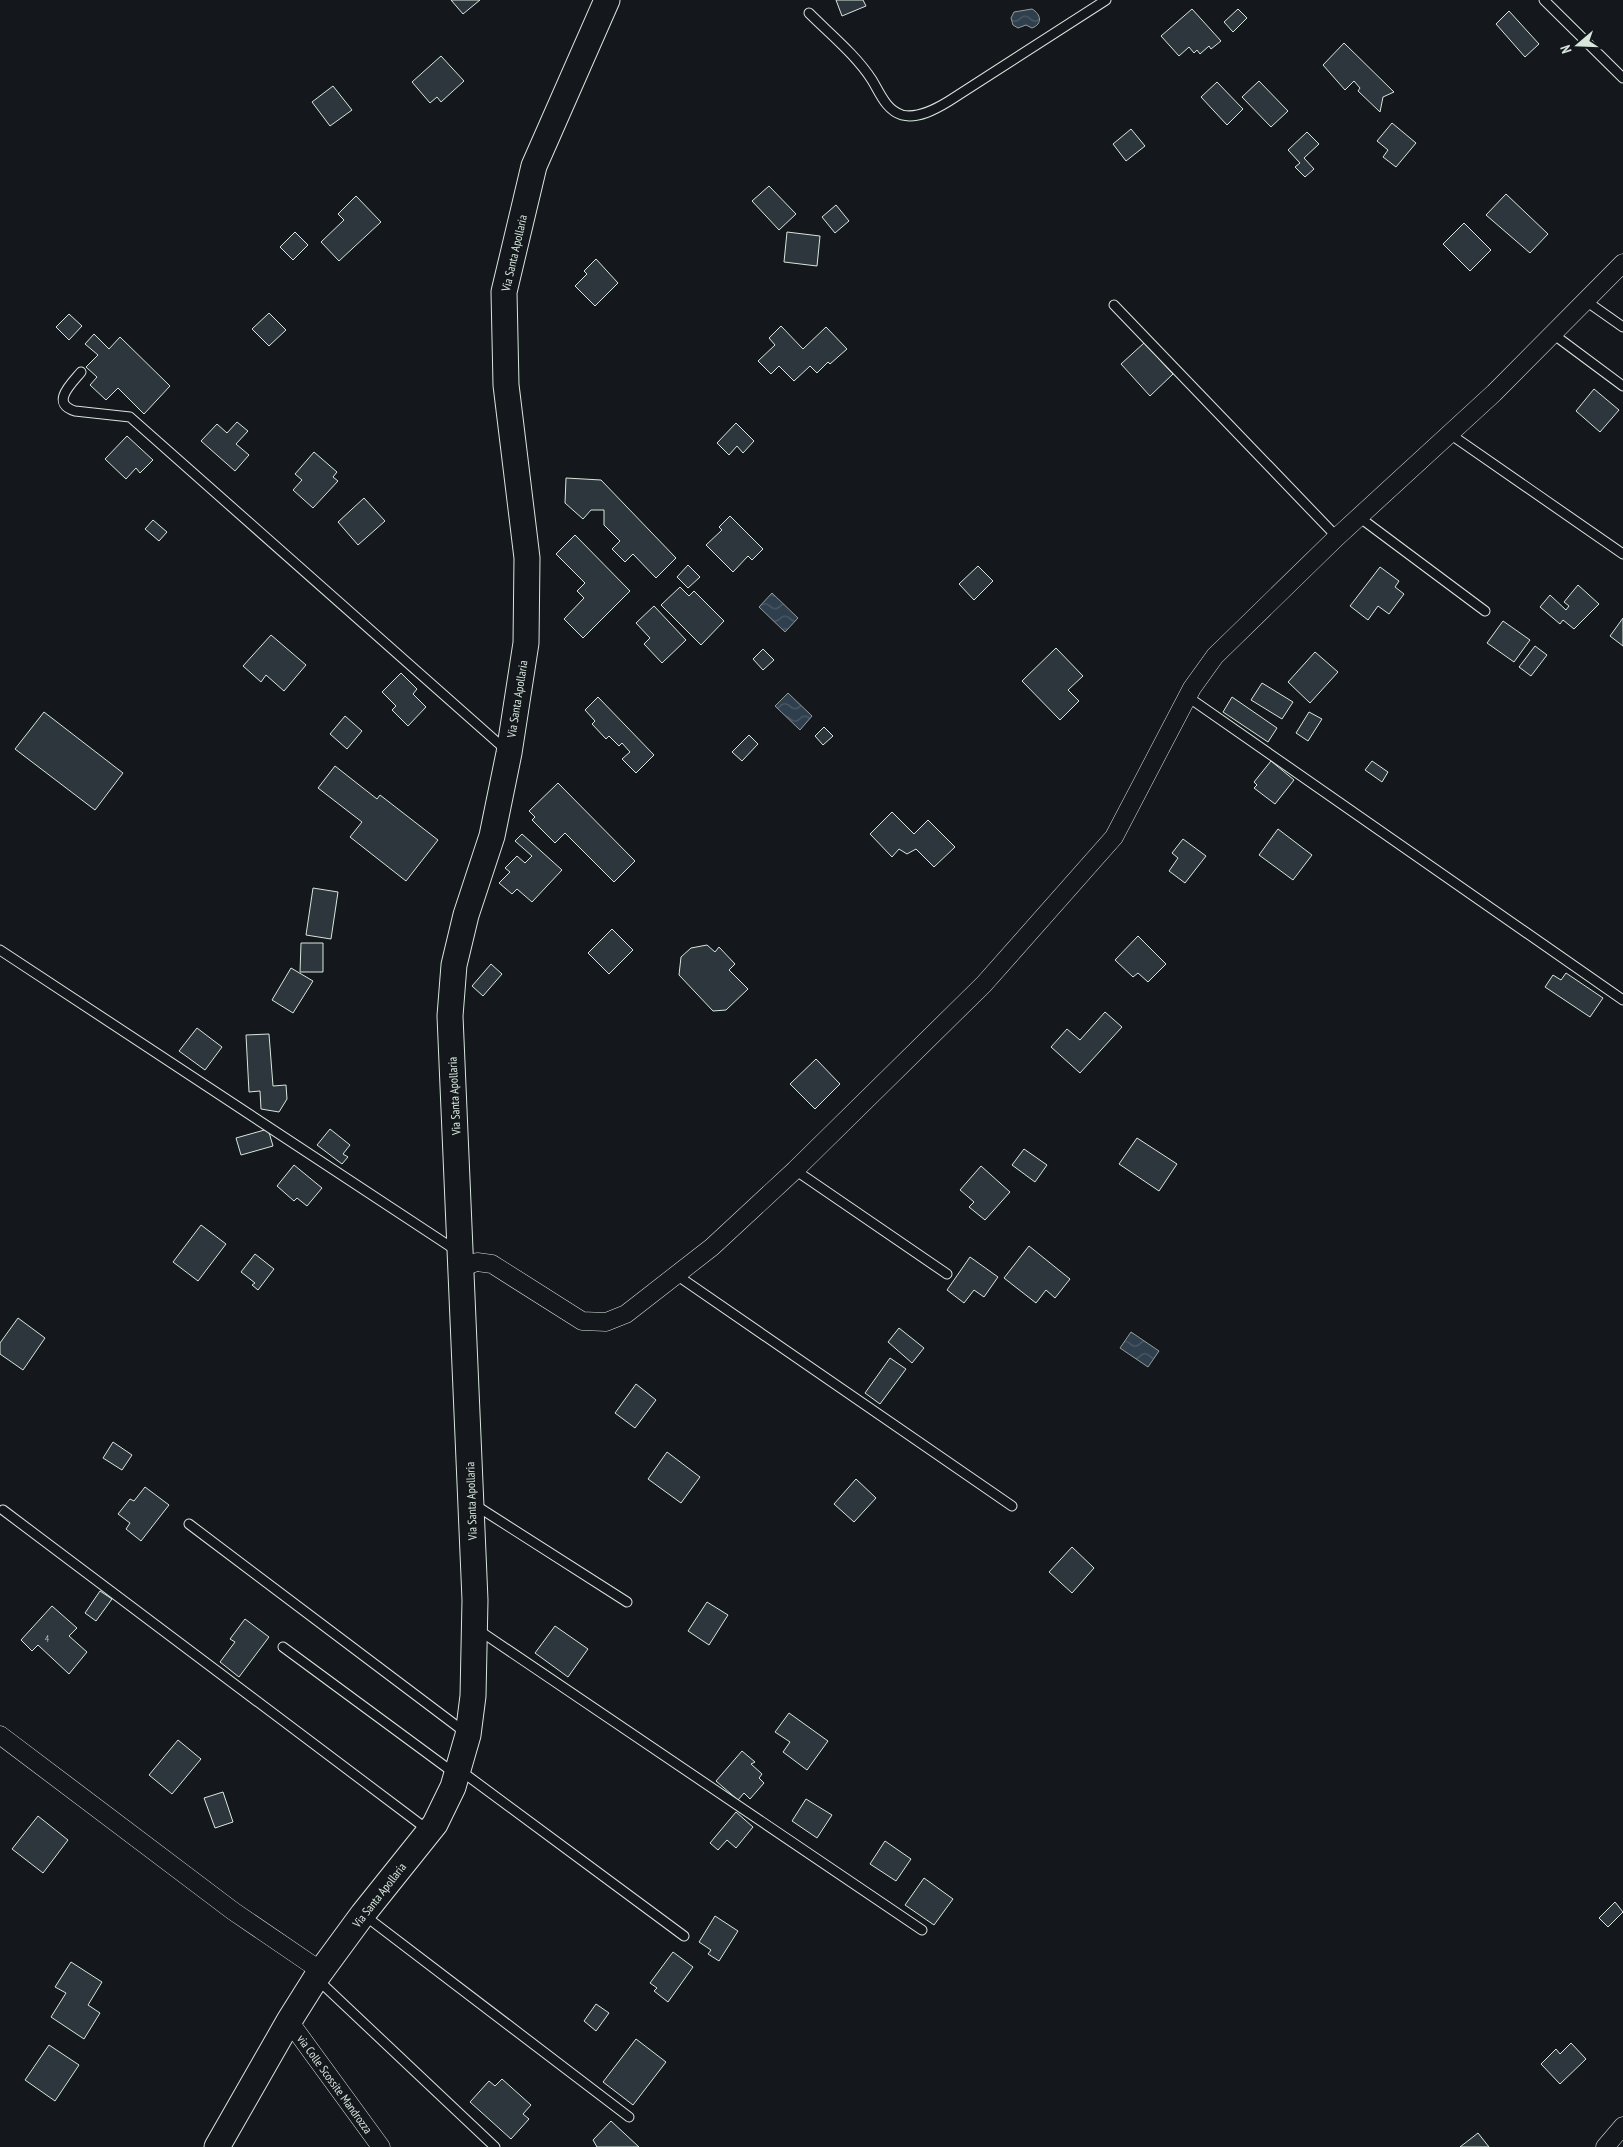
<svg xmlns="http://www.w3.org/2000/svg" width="1623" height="2147" font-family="'PT Sans Narrow',sans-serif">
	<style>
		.water { fill: url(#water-waves); stroke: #939e99 }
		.building { fill: #2c363c; stroke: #d8e6dc }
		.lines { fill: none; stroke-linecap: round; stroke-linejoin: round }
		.lane-casing { stroke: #d8e6dc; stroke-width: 11 }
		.street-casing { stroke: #d8e6dc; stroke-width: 19 }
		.secondary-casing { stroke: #d8e6dc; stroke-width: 27 }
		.lane { stroke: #14181c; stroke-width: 9 }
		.street { stroke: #14181c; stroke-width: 18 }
		.secondary { stroke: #14181c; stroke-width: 25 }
		.labels { text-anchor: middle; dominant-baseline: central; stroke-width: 4; stroke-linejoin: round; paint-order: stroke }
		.number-label { font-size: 10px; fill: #adbab4 }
		.street-label { font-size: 12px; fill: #d8e6dc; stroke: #14181c }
	</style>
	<defs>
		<pattern id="water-waves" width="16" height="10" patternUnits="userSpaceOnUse" patternTransform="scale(1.25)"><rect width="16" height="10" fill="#2f3f4d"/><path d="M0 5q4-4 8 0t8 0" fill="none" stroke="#4c5b66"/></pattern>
	</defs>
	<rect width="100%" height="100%" fill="#14181c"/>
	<path class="water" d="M1032 9C1041 14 1043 24 1032 28L1026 25 1018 28 1013 25 1011 18 1014 12Z
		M772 593 798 618 785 632 759 607Z
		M788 693 812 716 800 730 775 706Z
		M1131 1332 1159 1351 1148 1367 1120 1348Z"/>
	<path class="building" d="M451 0H480L463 14Z
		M836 0H863L866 6 842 16Z
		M1192 9 1221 41 1211 49 1209 46 1200 54 1197 50 1194 53 1189 47 1179 56 1161 36Z
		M1238 9 1247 18 1233 32 1224 22Z
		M1509 11 1539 44 1525 57 1496 24Z
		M1344 43 1394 92 1383 97 1380 112 1358 91 1360 88 1354 81 1345 90 1323 65Z
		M441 56 464 81 441 102 437 97 430 103 412 82Z
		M1259 81 1288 111 1271 127 1242 97Z
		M1217 82 1243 109 1227 125 1201 97Z
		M333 86 352 110 330 126 312 102Z
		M1392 123 1416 143 1396 167 1383 157 1388 150 1377 141Z
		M1131 129 1145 146 1126 161 1113 144Z
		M1307 132 1319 144 1304 158 1314 169 1305 177 1295 167 1300 163 1288 150Z
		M769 186 796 214 779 230 752 201Z
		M1506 194 1548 234 1530 253 1486 215Z
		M356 196 381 222 339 261 321 242 344 220 338 214Z
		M836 205 849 221 835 233 822 217Z
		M1464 223 1491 250 1470 271 1443 244Z
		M295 232 308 245 293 260 280 247Z
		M787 232 820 236 817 266 784 262Z
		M596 259 618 283 595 306 575 286 587 274 584 271Z
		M269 313 286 330 269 346 252 329Z
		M69 314 82 326 69 340 56 327Z
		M781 326 803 349 826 327 847 349 830 364 828 362 817 373 810 366 794 381 779 366 771 374 758 361 775 345 769 338Z
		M94 334 109 349 120 337 170 386 144 414 118 388 106 400 90 385 97 377 86 367 98 355 85 344Z
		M1144 343 1173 374 1150 396 1121 364Z
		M1594 389 1619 410 1600 432 1576 411Z
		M237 422 248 431 236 444 249 455 235 471 201 441 217 424 227 433Z
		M736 423 754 441 743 453 737 446 729 455 717 443Z
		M127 436 153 460 140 473 136 468 126 479 105 459Z
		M314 452 337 472 333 477 338 481 313 508 293 490 302 480 295 474Z
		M566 478 601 480 676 558 656 578 633 554 625 562 612 549 620 541 604 525V510H591L583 519 565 503Z
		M364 498 385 521 358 545 338 522Z
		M730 516 763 549 752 560 748 556 733 572 706 545 722 530 719 527Z
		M153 520 167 532 159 541 145 529Z
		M575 535 630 591 583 638 564 619 584 598 577 591 585 583 556 554Z
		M688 565 700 577 688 588 677 577Z
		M978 566 993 581 974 600 959 584Z
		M1380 567 1399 581 1395 587 1404 594 1389 614 1378 606 1368 620 1350 606Z
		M1578 585 1599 604 1574 629 1563 620 1560 624 1540 607 1550 595 1566 610 1569 606 1564 602Z
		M680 587 689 596 694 591 724 621 701 645 661 605Z
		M654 606 686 640 662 663 644 644 650 638 636 623Z
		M1623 618V646L1610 636Z
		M1503 621 1530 640 1514 662 1487 643Z
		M271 635 306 665 284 691 266 675 261 682 243 666Z
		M1535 646 1547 655 1531 676 1519 667Z
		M1056 648 1083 676 1068 690 1079 701 1060 720 1022 681Z
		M763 649 774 660 763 670 753 659Z
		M1315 652 1338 672 1310 703 1288 682Z
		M401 673 417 689 413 694 426 707 408 726 392 710 396 706 382 692Z
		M1262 683 1293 702 1282 719 1251 700Z
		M598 697 654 755 636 773 622 759 630 752 622 743 619 746 609 736 606 739 592 724 595 721 585 710Z
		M1232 697 1277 728 1268 742 1223 712Z
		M44 712 123 773 95 810 15 749Z
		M1309 712 1322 719 1308 741 1296 733Z
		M345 716 362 731 347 749 330 734Z
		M824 727 833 736 823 745 815 736Z
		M749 735 758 744 742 761 732 752Z
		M1271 761 1294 780 1275 804 1254 788 1257 785 1254 782Z
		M1372 761 1388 772 1382 782 1365 770Z
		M335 766 377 799 380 795 438 840 406 881 350 837 362 822 318 788Z
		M558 783 635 861 614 882 565 833 555 843 532 820 535 817 529 811Z
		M892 812 914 834 928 820 955 847 934 867 916 849 907 854 899 849 892 857 870 834Z
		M1278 829 1312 855 1293 880 1259 855Z
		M522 834 562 870 532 902 517 889 512 894 499 883 510 872 505 868 517 856 525 863 532 856 515 841Z
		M1183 839 1206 856 1185 883 1169 871 1178 858 1172 853Z
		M313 888 338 892 331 939 306 935Z
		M612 929 633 950 609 974 588 953Z
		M1138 936 1166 964 1148 982 1138 973 1133 977 1115 960Z
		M301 943H323V972H300Z
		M707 945 715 952 719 947 735 964 729 970 748 989 726 1010 713 1011 679 975 681 957 691 948Z
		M491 964 502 974 483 996 472 986Z
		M291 968 313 981 293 1013 272 1000Z
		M1566 973 1603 998 1590 1017 1545 987 1553 975 1561 980Z
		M1105 1012 1122 1027 1080 1073 1051 1047 1067 1029 1080 1040Z
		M197 1028 222 1047 205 1070 179 1051Z
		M269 1034 273 1086 286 1085 287 1099 279 1112 261 1109 260 1091 249 1092 246 1035Z
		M816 1059 840 1084 815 1109 790 1084Z
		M268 1129 273 1146 241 1155 236 1138Z
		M330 1129 350 1145 343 1154 348 1157 342 1164 317 1145Z
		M1137 1138 1177 1164 1159 1191 1119 1164Z
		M1024 1149 1047 1165 1035 1182 1012 1165Z
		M294 1165 322 1188 307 1206 297 1198 294 1201 277 1186Z
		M981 1166 1010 1192 985 1220 969 1207 974 1202 960 1190Z
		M201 1225 226 1244 198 1281 173 1262Z
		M1029 1246 1070 1279 1055 1298 1046 1290 1036 1303 1004 1278Z
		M255 1254 274 1269 258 1290 252 1285 255 1283 241 1272Z
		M970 1257 998 1277 984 1297 974 1290 964 1303 947 1290Z
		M18 1318 45 1338 23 1370 0 1354V1343Z
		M899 1328 924 1348 912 1363 888 1342Z
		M890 1358 906 1369 880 1404 865 1393Z
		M636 1384 656 1400 635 1428 615 1413Z
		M113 1442 132 1455 122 1470 103 1458Z
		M667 1452 700 1477 681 1503 648 1479Z
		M856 1479 876 1498 854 1522 834 1504Z
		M145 1487 169 1505 141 1541 126 1529 130 1523 118 1514 130 1499 134 1501Z
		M1072 1547 1094 1568 1072 1593 1049 1572Z
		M100 1591 112 1599 96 1621 85 1613Z
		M707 1602 728 1615 709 1645 688 1631Z
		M52 1606 77 1628 69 1636 87 1652 69 1674 38 1645 32 1651 21 1640Z
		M245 1619 269 1637 239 1677 220 1662 235 1642 230 1639Z
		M555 1626 588 1649 568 1677 535 1653Z
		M789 1713 828 1741 807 1770 783 1752 790 1742 775 1732Z
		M178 1740 201 1759 172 1794 149 1775Z
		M742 1751 755 1762 751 1764 762 1774 759 1778 764 1783 750 1799 744 1793 738 1800 716 1781Z
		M223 1792 233 1822 215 1828 204 1798Z
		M806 1799 832 1815 817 1838 792 1821Z
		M736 1812 753 1827 736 1848 727 1840 718 1850 710 1843Z
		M38 1816 68 1840 43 1873 12 1849Z
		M885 1841 911 1859 896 1881 870 1864Z
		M924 1878 953 1899 934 1925 905 1905Z
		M1615 1902 1623 1912 1608 1927 1599 1918Z
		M715 1916 738 1931 719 1961 708 1954 711 1950 699 1942Z
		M673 1952 693 1967 668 2002 654 1991 657 1988 650 1983Z
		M71 1962 102 1982 88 2005 100 2013 84 2039 51 2017 66 1993 55 1987Z
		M596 2004 609 2013 596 2031 584 2021Z
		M636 2039 666 2062 633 2105 603 2082Z
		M1571 2043 1586 2059 1560 2084 1541 2064 1556 2049 1560 2054Z
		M49 2045 79 2065 55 2101 25 2080Z
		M502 2079 531 2105 523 2114 529 2119 511 2139 470 2102 489 2081 495 2086Z
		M611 2121 639 2147H597L593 2140Z
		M1478 2133 1489 2147H1460Z"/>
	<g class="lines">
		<g class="lane-casing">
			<path id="lane" d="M1544 0 1623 78
				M809 13C830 34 856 55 872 80 880 93 886 110 902 115 918 119 936 109 949 101L1106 0
				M1586 301 1623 327
				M1114 305 1337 537
				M1553 334 1623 386
				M81 372C71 384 50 403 75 411L130 417 506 750
				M1450 434 1623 554
				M1359 517 1485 611
				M1188 697 1623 1000
				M0 950 457 1251
				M795 1170 947 1274
				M678 1276 1012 1506
				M475 1505 627 1602
				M3 1510 428 1830
				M189 1524 466 1733
				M477 1629 922 1930
				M283 1647 454 1773
				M461 1771 684 1936
				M364 1915 629 2117
				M317 1979 495 2147"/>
		</g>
		<g class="street-casing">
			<path id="street" d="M462 1267 477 1262 492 1264 582 1321 606 1322 626 1314 712 1247 795 1170 984 984 1114 837 1192 688 1215 656 1337 537 1494 393 1623 263
				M0 1735 233 1911 321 1971
				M289 2021 381 2147
				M1605 2147 1623 2126"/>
		</g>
		<g class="secondary-casing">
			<path id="secondary" d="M217 2147 289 2021 316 1978 363 1914 435 1824 453 1787 468 1735 473 1696 475 1600 450 1016 454 965 466 915 492 836 509 753 526 643 527 558 506 385 504 292 534 166 607 0"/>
		</g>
		<use href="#lane" class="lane"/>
		<use href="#street" class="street"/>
		<use href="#secondary" class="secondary"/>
	</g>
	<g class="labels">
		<g class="number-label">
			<text x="47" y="1638">4</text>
		</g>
		<g class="street-label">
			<text transform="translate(514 253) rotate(-77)">Via Santa Apollaria</text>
			<text transform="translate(517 699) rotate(-81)">Via Santa Apollaria</text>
			<text transform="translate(454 1096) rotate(-93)">Via Santa Apollaria</text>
			<text transform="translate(471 1501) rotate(-92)">Via Santa Apollaria</text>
			<text transform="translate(379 1895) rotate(-52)">Via Santa Apollaria</text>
			<text transform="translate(335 2084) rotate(54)">via Colle Scossite Mandrozza</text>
		</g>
	</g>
	<g transform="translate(1578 45) rotate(251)" stroke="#14181c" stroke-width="4" paint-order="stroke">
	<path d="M0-4L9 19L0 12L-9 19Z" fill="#d8e6dc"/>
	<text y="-8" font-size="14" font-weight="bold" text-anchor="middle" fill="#d8e6dc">N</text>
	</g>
</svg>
